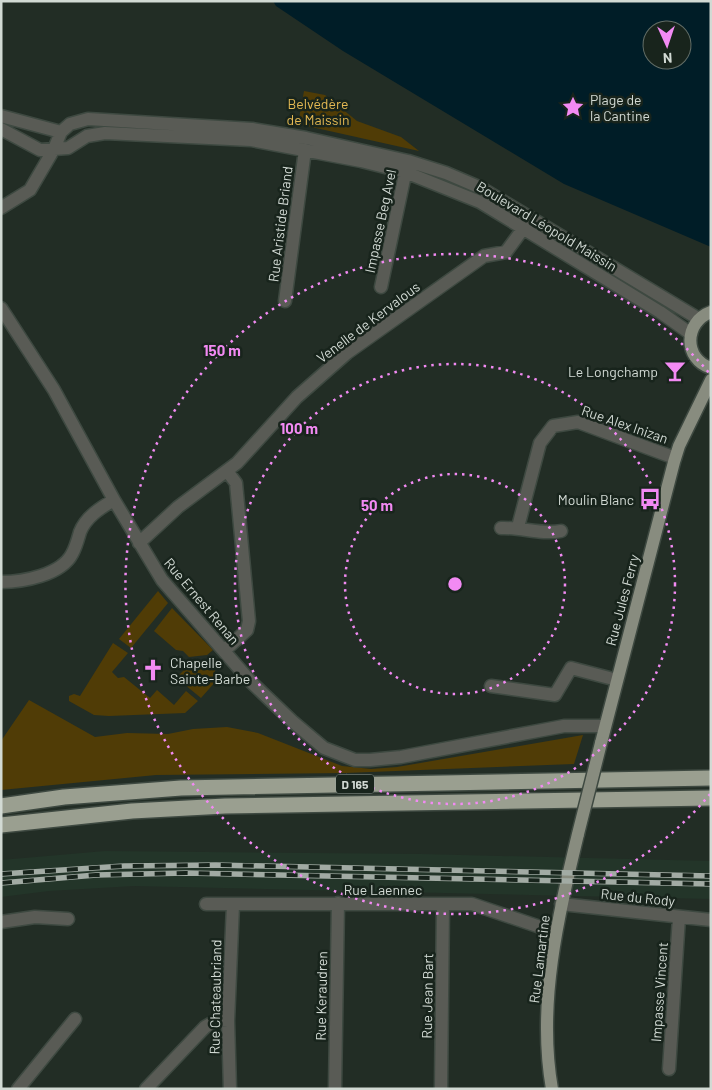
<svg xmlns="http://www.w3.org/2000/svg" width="712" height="1090" font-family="Barlow,sans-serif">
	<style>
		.built { fill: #233529 }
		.green { fill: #503c06 }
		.water { fill: #001d27; fill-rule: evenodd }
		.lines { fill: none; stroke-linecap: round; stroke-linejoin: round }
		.minor-casing { stroke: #3e4941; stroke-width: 15 }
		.major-casing { stroke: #3e4941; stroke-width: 15 }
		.highway-casing { stroke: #3e4941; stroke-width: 18 }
		.minor { stroke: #595b55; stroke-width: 12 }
		.major { stroke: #888c7f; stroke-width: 12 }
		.highway { stroke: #9a9f90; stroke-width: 15 }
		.rail-casing { stroke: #a2aba4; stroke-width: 5.5 }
		.rail { stroke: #18241c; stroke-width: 4; stroke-dasharray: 11; stroke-linecap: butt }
		.major-bridge-casing { stroke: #3e4941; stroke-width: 15; stroke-linecap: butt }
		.major-bridge { stroke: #888c7f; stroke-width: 12 }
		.ring { fill: none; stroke: #f28af3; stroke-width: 2.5; stroke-dasharray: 2.5 5 }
		.labels { text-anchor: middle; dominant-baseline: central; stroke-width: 5; stroke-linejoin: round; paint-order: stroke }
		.shield { fill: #18241c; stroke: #9aa39d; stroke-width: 1 }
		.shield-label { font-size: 12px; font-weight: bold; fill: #d2dad4 }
		.poi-label { font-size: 14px; fill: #d2dad4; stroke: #18241c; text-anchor: start }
		.park-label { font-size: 14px; fill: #e4b953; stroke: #18241c }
		.street-label { font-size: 14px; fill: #d2dad4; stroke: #18241c }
		.centre { fill: #f28af3; stroke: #18241c; stroke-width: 2.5 }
		.ring-label { font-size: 15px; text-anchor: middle; font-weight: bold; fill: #f28af3; stroke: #18241c; stroke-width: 5; stroke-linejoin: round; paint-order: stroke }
	</style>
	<rect width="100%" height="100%" fill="#222d25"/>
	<path class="built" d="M105 851 422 854 711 861V899L134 886 49 891 1 897V860Z"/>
	<path class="green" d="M304 91 325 95 357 121 401 137 419 151 298 124Z
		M158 591 168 603 131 648 119 639Z
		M172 608 213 650 207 655 189 657 183 651 176 650 154 631Z
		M113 643 128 653 112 672 118 678 124 677 150 698 157 690 174 705 186 691 198 701 185 713 109 716 94 715 69 701V696L74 694 80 696Z
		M208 662 214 664 216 681 201 698 179 680 178 676 190 664Z
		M29 700 95 737 127 733 168 734 193 729 227 727 258 733 342 766 371 769 397 767 583 735 574 764 345 773 156 775 1 790V741Z"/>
	<path class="water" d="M273 1H711V247L564 184 343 51 276 6ZM652 30H682V60H652Z"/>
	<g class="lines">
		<g class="minor-casing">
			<path id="minor" d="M1 116 61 132
				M1 129 40 150 68 148 87 136 105 133 251 140 361 161 405 172 480 202 660 312 691 334
				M1 208 30 190 54 149 61 132 70 124 88 119 252 129 306 138 408 161 446 173 481 188 699 319
				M381 287 407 165
				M285 301 305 150
				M1 308 54 390 114 500 162 580 250 681 292 721 324 748 355 760H370L401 757 564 726H605
				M518 527 540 443 553 426 578 422 675 458
				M501 528C522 527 540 535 561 531
				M139 543 178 507 237 463 297 397 347 353 484 256 506 252 528 222
				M1 582C23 582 61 575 72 554 76 547 78 539 80 532 86 517 100 508 114 500
				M224 651 247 630 249 621 236 483 227 471
				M491 686 555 695 571 668 617 680
				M206 904H472L555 932
				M561 904 711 920
				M1 922 35 917 68 919
				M669 1069 679 917
				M18 1089 75 1019
				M146 1089 205 1027 217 1020 228 1021
				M230 1089 228 1021 233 905
				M335 1089 338 903
				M441 1089 443 904"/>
		</g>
		<g class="major-casing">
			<path id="major" d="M711 312C684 322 683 359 711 368
				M601 743 674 462 679 446 711 380
				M552 1089C537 1004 558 917 578 834"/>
		</g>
		<g class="highway-casing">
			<path id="highway" d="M1 806 64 797 181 788 711 778
				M1 825 132 811 225 806 711 798"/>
		</g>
		<use href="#minor" class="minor"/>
		<use href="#major" class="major"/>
		<use href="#highway" class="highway"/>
		<g class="rail-casing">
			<path id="rail" d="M1 874 124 866 216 865 711 876
				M1 883 96 875 186 873 711 884"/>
		</g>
		<use href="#rail" class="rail"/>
		<g class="major-bridge-casing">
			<path id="major-bridge" d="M578 834 601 743"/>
		</g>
		<use href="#major-bridge" class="major-bridge"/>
	</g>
	<g class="ring">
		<circle cx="455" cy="584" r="110"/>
		<circle cx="455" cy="584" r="220"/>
		<path d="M710 794A330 330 0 1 1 710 374"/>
	</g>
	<defs>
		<g id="sight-bare" transform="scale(1.725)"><path d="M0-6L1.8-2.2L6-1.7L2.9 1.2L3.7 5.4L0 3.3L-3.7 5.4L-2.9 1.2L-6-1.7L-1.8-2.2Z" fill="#f28af3" stroke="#18241c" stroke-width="2.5" paint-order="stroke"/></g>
		<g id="bar-bare" transform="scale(1.725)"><path d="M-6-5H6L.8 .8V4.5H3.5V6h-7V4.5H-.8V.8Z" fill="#f28af3" stroke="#18241c" stroke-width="2.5" paint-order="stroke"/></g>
		<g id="bus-bare" transform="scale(1.725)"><path d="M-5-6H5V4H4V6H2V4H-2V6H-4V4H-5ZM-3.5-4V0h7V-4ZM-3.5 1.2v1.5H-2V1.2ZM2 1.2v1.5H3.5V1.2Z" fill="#f28af3" stroke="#18241c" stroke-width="2.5" paint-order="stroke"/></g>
		<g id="church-bare" transform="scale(1.725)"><path d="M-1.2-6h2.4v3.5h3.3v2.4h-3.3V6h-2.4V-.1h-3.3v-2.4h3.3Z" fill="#f28af3" stroke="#18241c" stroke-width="2.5" paint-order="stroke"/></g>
	</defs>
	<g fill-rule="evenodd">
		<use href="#sight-bare" x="573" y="107"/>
		<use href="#bar-bare" x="675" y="371"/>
		<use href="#bus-bare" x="650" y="499"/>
		<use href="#church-bare" x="153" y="670"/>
	</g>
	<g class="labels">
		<rect class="shield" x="336" y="774.5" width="38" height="19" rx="4"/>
		<g class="shield-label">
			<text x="355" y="784">D 165</text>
		</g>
		<g class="poi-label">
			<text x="590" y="99">Plage de<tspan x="590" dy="16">la Cantine</tspan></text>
			<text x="658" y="371" text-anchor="end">Le Longchamp</text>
			<text x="634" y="499" text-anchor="end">Moulin Blanc</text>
			<text x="170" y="662">Chapelle<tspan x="170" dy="16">Sainte-Barbe</tspan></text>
		</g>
		<g class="park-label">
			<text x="318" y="103">Belvédère<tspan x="318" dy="16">de Maissin</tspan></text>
		</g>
		<g class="street-label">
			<text transform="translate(380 221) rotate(-78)">Impasse Beg Avel</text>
			<text transform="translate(280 224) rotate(-83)">Rue Aristide Briand</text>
			<text transform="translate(547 226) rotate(31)">Boulevard Léopold Maissin</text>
			<text transform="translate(368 322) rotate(-37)">Venelle de Kervalous</text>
			<text transform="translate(625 424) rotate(19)">Rue Alex Inizan</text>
			<text transform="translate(622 600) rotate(-75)">Rue Jules Ferry</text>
			<text transform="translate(202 601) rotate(50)">Rue Ernest Renan</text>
			<text x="383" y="889">Rue Laennec</text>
			<text transform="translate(638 897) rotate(6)">Rue du Rody</text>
			<text transform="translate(539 959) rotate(-83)">Rue Lamartine</text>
			<text transform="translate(659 992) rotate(-86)">Impasse Vincent</text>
			<text transform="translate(321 996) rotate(-89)">Rue Keraudren</text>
			<text transform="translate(427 996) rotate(-89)">Rue Jean Bart</text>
			<text transform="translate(215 997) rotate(-89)">Rue Chateaubriand</text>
		</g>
	</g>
	<circle cx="455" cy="584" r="8" class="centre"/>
	<g class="ring-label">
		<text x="222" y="356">150 m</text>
		<text x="299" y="434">100 m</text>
		<text x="377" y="511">50 m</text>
	</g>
	<rect width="712" height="1090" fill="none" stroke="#d2dad4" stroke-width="5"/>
	<g transform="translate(667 45) rotate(177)"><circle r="24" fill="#18241c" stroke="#626d66"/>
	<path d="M0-4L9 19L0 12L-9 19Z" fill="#f28af3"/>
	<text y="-8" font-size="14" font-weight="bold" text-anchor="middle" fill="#d2dad4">N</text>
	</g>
</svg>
